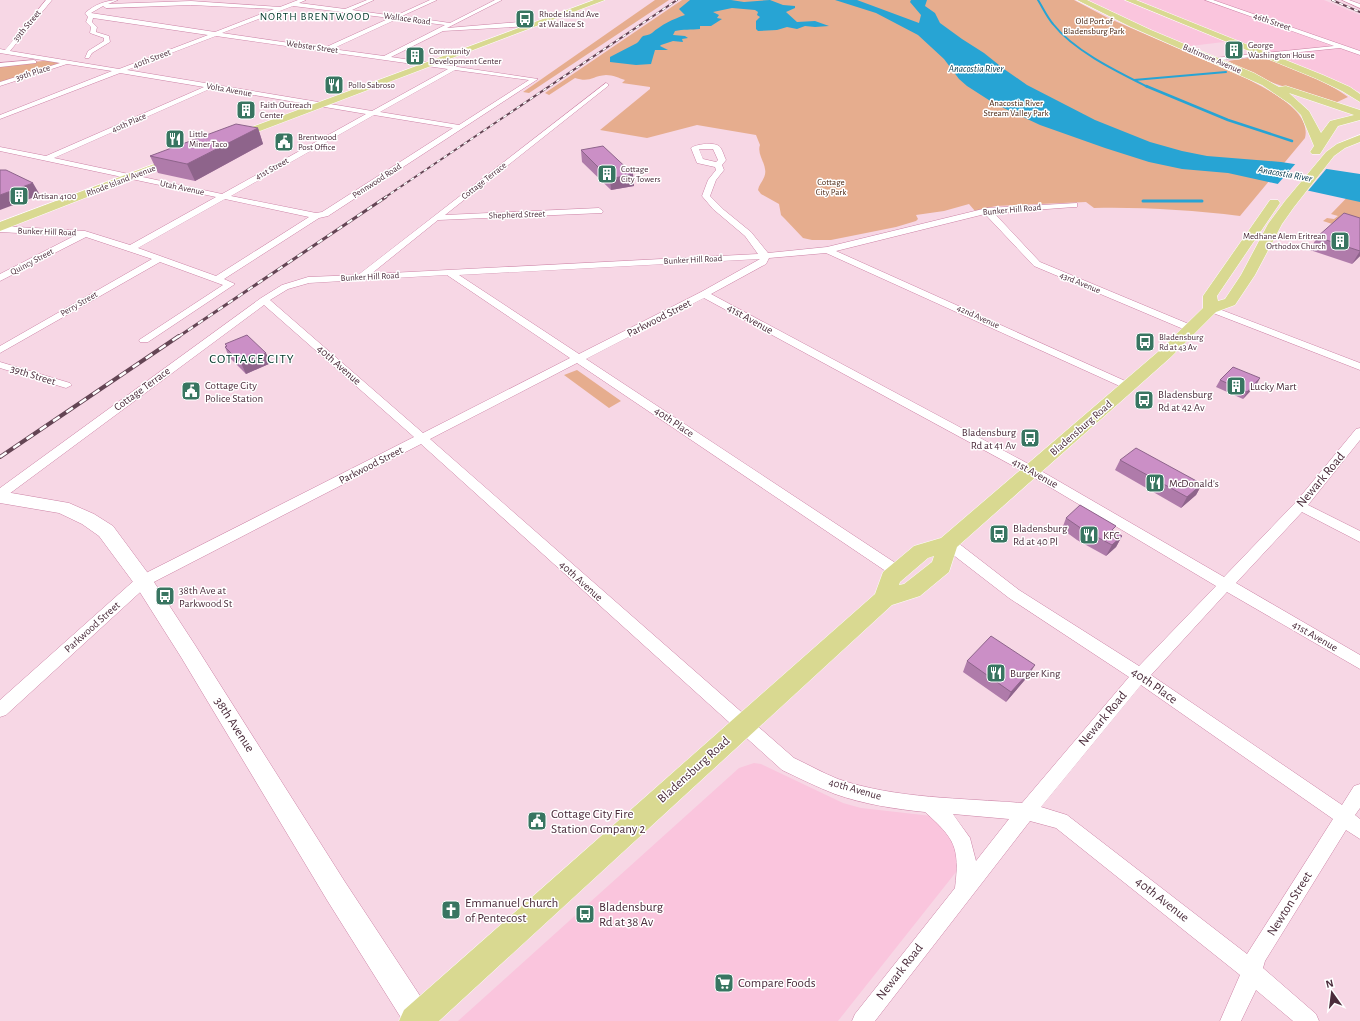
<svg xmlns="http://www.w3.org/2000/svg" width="1360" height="1021" font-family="'Alegreya Sans',sans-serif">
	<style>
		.built { fill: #fac5dd }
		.green { fill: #e6ad8e }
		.water { fill: #27a4d4 }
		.pier { fill: #f7d7e5 }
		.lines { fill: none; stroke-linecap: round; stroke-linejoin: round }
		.stream-far2 { stroke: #27a4d4; stroke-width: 2 }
		.stream-far1 { stroke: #27a4d4; stroke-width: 2.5 }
		.stream { stroke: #27a4d4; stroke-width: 3 }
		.street-casing { stroke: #cc82a5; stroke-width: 1 }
		.secondary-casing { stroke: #cc82a5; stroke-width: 1 }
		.primary-casing { stroke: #fff; stroke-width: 1 }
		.street { fill: #fff; fill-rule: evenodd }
		.secondary { fill: #fff; fill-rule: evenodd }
		.primary { fill: #d9d991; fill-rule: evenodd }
		.rail-far2-casing { stroke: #644554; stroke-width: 2 }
		.rail-far1-casing { stroke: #644554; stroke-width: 3 }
		.rail-casing { stroke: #644554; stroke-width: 4 }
		.rail-far2 { stroke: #fff; stroke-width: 1.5; stroke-dasharray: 4; stroke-linecap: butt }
		.rail-far1 { stroke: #fff; stroke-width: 2; stroke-dasharray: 6; stroke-linecap: butt }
		.rail { stroke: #fff; stroke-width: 2.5; stroke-dasharray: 8; stroke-linecap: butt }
		.wall { fill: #af7baa }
		.shaded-wall { fill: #8e648b }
		.building { fill: #cb8fc6; stroke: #8e648b }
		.labels { text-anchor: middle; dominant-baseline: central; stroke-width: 3; stroke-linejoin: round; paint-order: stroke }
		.far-poi-label { font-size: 9px; fill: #4b2c3b; stroke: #fff; text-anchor: start }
		.far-street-label { font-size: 9px; fill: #4b2c3b; stroke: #fff }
		.far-park-label { font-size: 9px; fill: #4c2814; stroke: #fff }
		.far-water-label { font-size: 10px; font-style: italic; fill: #003347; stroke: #fff }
		.far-quarter-label { font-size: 11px; letter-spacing: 1px; fill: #003729; stroke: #fff }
		.street-label { font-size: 11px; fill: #4b2c3b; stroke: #fff }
		.poi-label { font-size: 11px; fill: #4b2c3b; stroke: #fff; text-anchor: start }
		.quarter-label { font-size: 13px; letter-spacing: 1px; fill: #003729; stroke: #fff }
		.near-street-label { font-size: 13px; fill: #4b2c3b; stroke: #fff }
		.near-poi-label { font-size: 13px; fill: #4b2c3b; stroke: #fff; text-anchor: start }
	</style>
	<rect width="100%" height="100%" fill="#f7d7e5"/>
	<path class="built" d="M1081 0H1324L1360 15V92L1232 41 1182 47Z
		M754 763 761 764 843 803 861 808 932 816 947 824 960 867 838 1021H458L739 768Z"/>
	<path class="green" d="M655 0H669L529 93 523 92Z
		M682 0H1074L1108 18 1246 78C1266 89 1312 110 1305 138L1240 216C1191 210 1142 207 1094 208L1086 202 996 206 975 211 969 204 944 211 916 215 918 219 916 221 896 227 831 240H812L803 238 785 219 781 215 779 204 761 194 758 190C759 183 767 178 765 169 764 161 757 153 760 145L756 135 697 125 647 138 600 130 650 89V87L622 83 625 80C619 78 613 75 606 75 592 76 590 83 575 78L549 95 545 93Z
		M1255 57C1284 61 1324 80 1348 97L1333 104 1259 78 1228 61Z
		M54 60 67 62 0 84V65Z
		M1360 184V233L1323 221 1327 218 1334 219 1338 216 1331 214Z
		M577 370 621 401 609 408 564 375Z"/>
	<path class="water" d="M690 0H731L744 2 770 0 783 5 795 6V8L786 12 797 22 815 21 829 26 815 27 805 26 797 29 787 27 777 30 758 31 756 29V21L760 17 757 15 758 12 755 10 732 8 713 12 719 15 717 18 722 19 711 26H700V29C691 30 683 29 675 31L673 35 685 36 688 38 682 39 683 42 673 41 661 45 660 46 668 50H655L651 64 636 65 610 62V57C619 52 628 48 637 43 640 41 640 38 643 36 646 35 649 35 652 33 661 25 673 19 685 15L679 9Z
		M835 0H857L919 23 921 15 910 2 911 0H927L925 6 935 13 940 23 962 39 984 53 1004 69 1027 85 1095 120 1150 142 1182 151 1207 156 1281 162 1360 174V202L1228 173 1182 169 1149 162 1105 148 1040 125 995 104 967 86 959 79 944 59 918 35 876 13Z"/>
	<path class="pier" d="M1297 162 1327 168 1307 192 1276 186Z"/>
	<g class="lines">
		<path class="stream-far2" d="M1038 0C1043 8 1047 17 1053 24 1074 51 1118 72 1148 87
			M1134 80 1226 72"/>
		<path class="stream-far1" d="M1146 86 1228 120 1292 141"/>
		<path class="stream" d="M1143 201H1202"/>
		<g class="street-casing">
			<path id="street" d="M46 0H52L10 51 119 69 208 35 93 18 92 22 97 27 96 32 109 36 110 42 92 53 89 58H85L88 51 104 41V38L90 33 91 27 86 22 88 17 85 13C94 5 106 0 118 0L108 4 191 1 280 7 298 0H306L299 3 345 9 367 0H374L352 10 395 16 430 0H437L402 16 450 23 495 0H502L447 28 519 22 531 24V26L443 31 391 57 538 79 328 216 319 218 224 279 235 284 148 342H140L139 340 223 285 160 262 0 353V346L152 259 86 237 0 281V274L74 236 0 232V226L85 231 130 245 216 197 0 151V147L46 156 204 87 120 73 0 119V115L112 71 67 64 0 86V82L60 63 0 53V49L5 50ZM191 5 274 9 215 32 91 13 103 6 106 8ZM293 6 390 18 324 48 222 33ZM397 19 445 25 384 56 332 49ZM216 36 448 69 372 111 127 70ZM455 70 529 80 459 125 380 112ZM212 88 366 114 222 194 54 158ZM374 115 453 128 322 212 316 213 231 196ZM225 199 309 217 216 276 138 248Z
				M1205 0H1213L1360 51V55L1340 48 1212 61V59L1214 58 1334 46Z
				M1342 0H1349L1360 4V8Z
				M34 60 36 61V63L0 67V63Z
				M606 83 608 84V86L445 215 599 208 603 211 602 213 438 220 371 274 758 254 745 236 713 209 702 196 708 180 716 170 715 167 697 163 691 148C696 144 714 142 719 146 722 148 724 156 726 160L722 165 724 170 716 180 710 196 724 210 751 232 768 253 827 247 987 208 1077 203V207H1074L994 213 1040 262 1196 327 1197 329 1196 331H1188L1034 266 985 214 836 251 1132 384 1134 386 1132 388H1124L826 253 769 258 766 264 711 294 1036 468 1224 577 1295 503 1356 429 1360 428V440L1308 505 1360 531V542L1302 512 1236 583 1360 655V669L1227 592 1151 675 1342 805 1354 786 1360 784V808L1355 815 1360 819V839L1346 830 1265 961 1263 968 1316 1014 1319 1021H1293L1256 990 1241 1021H1220L1240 975 1056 828 1030 821 875 1021H852L855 1014 955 888C960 847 955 839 925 812 895 809 863 804 835 794 817 787 799 778 782 770L421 444 148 585 6 715 0 717V700L138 577 414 437 264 305 5 497 0 498V488L261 298 282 285 308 277 358 275ZM699 149H713L718 160 716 162 703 159ZM760 259 701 292 579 354 459 275ZM447 275 570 358 423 433 270 300 288 289 309 283ZM704 298 1028 474 1216 586 1139 666 1019 590 953 539 948 538 943 539 941 543 943 547 1009 598 1129 677 1022 803C962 798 896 799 838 779 823 773 809 765 794 758L430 439 577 363 893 576 898 577 903 576 905 572 903 568 586 359ZM1141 685 1333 819 1247 954 1067 815 1041 807ZM953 814 1009 819 976 861 970 838Z
				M1211 306 1360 363V370L1208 311 1206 309Z
				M0 362 70 383 72 385 66 388 0 368Z"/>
		</g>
		<g class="secondary-casing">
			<path id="secondary" d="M0 491 69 503 94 514 113 526 150 576 195 645 345 882 428 1008 432 1018 431 1021H403L327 900 181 657 136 586 99 536 82 524 59 513 0 503Z"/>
		</g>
		<g class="primary-casing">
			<path id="primary" d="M594 0H605L236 140H228L226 138 228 136Z
				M1077 0H1087L1151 30 1254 73 1279 87 1286 86 1360 110V120L1338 126 1320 154H1312L1310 152 1314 146 1301 115 1290 104 1262 85 1131 27ZM1289 93 1354 115 1330 121 1321 133 1309 111Z
				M1125 0H1136L1323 75 1350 87 1360 94V102L1342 91 1317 79Z
				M1360 135V142L1345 148 1334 156 1294 207 1282 224 1255 275 1235 305 1216 312 1171 357 957 547 949 572 920 596 892 605 439 1021H399L404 1010 875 594 883 572 914 546 941 538 1159 351 1203 308V296L1205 293 1270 200H1278L1280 203 1217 296 1218 301 1225 299 1241 275 1268 224 1285 201 1326 152 1337 144ZM934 556 932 562 904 584 899 585 900 582 928 558Z
				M181 154 187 157 185 159 0 231V222Z"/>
		</g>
		<use href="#street" class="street"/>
		<use href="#secondary" class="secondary"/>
		<use href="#primary" class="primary"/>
		<g class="rail-far2-casing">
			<path id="rail-far2" d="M1332 0 1360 12
				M384 198 677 0"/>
		</g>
		<g class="rail-far1-casing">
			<path id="rail-far1" d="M178 337 386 197"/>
		</g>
		<g class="rail-casing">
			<path id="rail" d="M0 457 179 336"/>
		</g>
		<use href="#rail-far2" class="rail-far2"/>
		<use href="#rail-far1" class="rail-far1"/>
		<use href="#rail" class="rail"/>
	</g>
	<path class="wall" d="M258 128 263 144 195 181 158 173 150 156Z
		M581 150 633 174 634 186 611 190 582 162Z
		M1360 218V256L1352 264 1310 250 1317 237Z
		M225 344 271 363 246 374 229 357 225 347 226 346Z
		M1260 378 1256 385 1243 399 1216 387 1220 380Z
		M1120 460 1202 484 1196 495 1181 508 1115 470Z
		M1066 518 1113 531 1122 536 1116 547 1106 556 1077 540 1062 529Z
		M967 661 1029 675 1006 702 963 672Z"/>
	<path class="shaded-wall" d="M258 128 263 144 195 181 187 164Z
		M633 174 634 186 611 190 610 179Z
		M33 183 40 195 0 210V195Z
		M1360 251V256L1352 264Z
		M266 353 271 363 246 374 241 363Z
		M1260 378 1256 385 1243 399 1247 392Z
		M1202 484 1196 495 1181 508 1187 497Z
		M1122 536 1116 547 1106 556 1112 545Z
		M1035 665 1029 675 1006 702 1011 692Z"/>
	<path class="building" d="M236 124 258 128 187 164 150 156Z
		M603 146 633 174 610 179 581 150Z
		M0 170H6L33 183 0 195Z
		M1344 213 1360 218V251L1317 237Z
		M247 335 266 353 241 363 225 347 227 346 225 344Z
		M1233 367 1260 378 1247 392 1220 380Z
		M1136 448 1202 484 1187 497 1120 460Z
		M1080 505 1116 526 1112 530 1122 536 1112 545 1082 529 1066 518Z
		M991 636 1035 665 1011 692 967 661Z"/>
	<defs>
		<g id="bus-square" transform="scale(1)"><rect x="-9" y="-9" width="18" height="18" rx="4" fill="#387561" stroke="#fff"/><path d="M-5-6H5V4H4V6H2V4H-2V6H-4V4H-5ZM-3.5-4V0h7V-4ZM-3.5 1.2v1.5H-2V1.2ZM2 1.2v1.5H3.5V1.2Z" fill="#fff"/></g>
		<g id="building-square" transform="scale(1)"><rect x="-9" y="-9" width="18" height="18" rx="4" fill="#387561" stroke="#fff"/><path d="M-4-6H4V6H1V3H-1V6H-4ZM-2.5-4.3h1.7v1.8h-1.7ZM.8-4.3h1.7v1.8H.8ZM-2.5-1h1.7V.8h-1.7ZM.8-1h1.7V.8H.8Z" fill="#fff"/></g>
		<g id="restaurant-square" transform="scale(1)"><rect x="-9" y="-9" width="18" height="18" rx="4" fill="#387561" stroke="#fff"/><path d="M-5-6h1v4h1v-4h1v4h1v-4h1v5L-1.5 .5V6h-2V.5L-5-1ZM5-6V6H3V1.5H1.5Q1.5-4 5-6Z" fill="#fff"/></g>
		<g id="civic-square" transform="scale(1)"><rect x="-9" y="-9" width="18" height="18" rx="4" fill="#387561" stroke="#fff"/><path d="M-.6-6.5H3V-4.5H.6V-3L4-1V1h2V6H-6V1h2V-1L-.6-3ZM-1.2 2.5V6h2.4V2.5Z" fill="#fff"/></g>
		<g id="church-square" transform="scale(1)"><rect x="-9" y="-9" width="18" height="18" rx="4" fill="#387561" stroke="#fff"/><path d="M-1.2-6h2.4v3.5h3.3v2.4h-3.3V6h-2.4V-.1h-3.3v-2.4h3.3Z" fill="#fff"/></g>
		<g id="supermarket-square" transform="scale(1)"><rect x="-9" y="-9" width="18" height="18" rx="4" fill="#387561" stroke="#fff"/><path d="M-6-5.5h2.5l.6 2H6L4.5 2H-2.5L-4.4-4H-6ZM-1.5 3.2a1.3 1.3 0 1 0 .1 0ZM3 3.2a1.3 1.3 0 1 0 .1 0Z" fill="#fff"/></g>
	</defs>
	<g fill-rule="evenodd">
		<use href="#bus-square" x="525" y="19"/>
		<use href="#building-square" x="1234" y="50"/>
		<use href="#building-square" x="415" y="56"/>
		<use href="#restaurant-square" x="334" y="85"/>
		<use href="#building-square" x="246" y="110"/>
		<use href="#restaurant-square" x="175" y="139"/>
		<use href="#civic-square" x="284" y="142"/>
		<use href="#building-square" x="607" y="174"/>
		<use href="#building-square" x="19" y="196"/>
		<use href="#building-square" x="1340" y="241"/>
		<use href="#bus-square" x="1145" y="342"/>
		<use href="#building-square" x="1236" y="386"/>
		<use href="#civic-square" x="191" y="391"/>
		<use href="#bus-square" x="1144" y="400"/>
		<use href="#bus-square" x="1030" y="438"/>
		<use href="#restaurant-square" x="1155" y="483"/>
		<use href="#bus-square" x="999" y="534"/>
		<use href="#restaurant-square" x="1089" y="535"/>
		<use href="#bus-square" x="165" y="596"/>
		<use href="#restaurant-square" x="996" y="673"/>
		<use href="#civic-square" x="537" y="821"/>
		<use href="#church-square" x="451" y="910"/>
		<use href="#bus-square" x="585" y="914"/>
		<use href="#supermarket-square" x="724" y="983"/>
	</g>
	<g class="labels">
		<g class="far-poi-label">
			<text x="539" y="14">Rhode Island Ave<tspan x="539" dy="10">at Wallace St</tspan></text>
			<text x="1248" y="45">George<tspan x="1248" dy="10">Washington House</tspan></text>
			<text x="429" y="51">Community<tspan x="429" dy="10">Development Center</tspan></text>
			<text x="348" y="85">Pollo Sabroso</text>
			<text x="260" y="105">Faith Outreach<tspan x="260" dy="10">Center</tspan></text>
			<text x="189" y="134">Little<tspan x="189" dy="10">Miner Taco</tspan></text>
			<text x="298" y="137">Brentwood<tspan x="298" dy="10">Post Office</tspan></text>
			<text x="621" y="169">Cottage<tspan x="621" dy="10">City Towers</tspan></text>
			<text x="33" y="196">Artisan 4100</text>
			<text x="1326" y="236" text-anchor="end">Medhane Alem Eritrean<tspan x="1326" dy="10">Orthodox Church</tspan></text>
			<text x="1159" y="337">Bladensburg<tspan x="1159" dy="10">Rd at 43 Av</tspan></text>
		</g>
		<g class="far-street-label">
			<text transform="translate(407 19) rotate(8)">Wallace Road</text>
			<text transform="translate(1272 22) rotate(19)">46th Street</text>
			<text transform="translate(27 26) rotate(-50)">39th Street</text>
			<text transform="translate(312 47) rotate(8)">Webster Street</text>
			<text transform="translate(152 59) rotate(-21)">40th Street</text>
			<text transform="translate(1212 59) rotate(23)">Baltimore Avenue</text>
			<text transform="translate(33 73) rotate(-18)">39th Place</text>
			<text transform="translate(229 90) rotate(10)">Volta Avenue</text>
			<text transform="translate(129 123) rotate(-24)">40th Place</text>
			<text transform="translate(272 169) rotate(-29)">41st Street</text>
			<text transform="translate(121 181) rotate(-21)">Rhode Island Avenue</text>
			<text transform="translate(377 181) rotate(-33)">Pennwood Road</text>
			<text transform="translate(484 181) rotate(-38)">Cottage Terrace</text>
			<text transform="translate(182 188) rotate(12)">Utah Avenue</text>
			<text transform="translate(1012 210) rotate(-5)">Bunker Hill Road</text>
			<text transform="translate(517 215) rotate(-2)">Shepherd Street</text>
			<text transform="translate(47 232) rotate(2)">Bunker Hill Road</text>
			<text transform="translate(693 260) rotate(-3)">Bunker Hill Road</text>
			<text transform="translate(32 262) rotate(-28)">Quincy Street</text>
			<text transform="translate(370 277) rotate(-3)">Bunker Hill Road</text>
			<text transform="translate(1080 283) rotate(22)">43rd Avenue</text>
			<text transform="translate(79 304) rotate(-30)">Perry Street</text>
			<text transform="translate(978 317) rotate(24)">42nd Avenue</text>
		</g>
		<g class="far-park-label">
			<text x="1094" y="21">Old Port of<tspan x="1094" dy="10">Bladensburg Park</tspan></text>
			<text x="1016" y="103">Anacostia River<tspan x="1016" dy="10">Stream Valley Park</tspan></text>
			<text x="831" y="182">Cottage<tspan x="831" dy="10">City Park</tspan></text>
		</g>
		<g class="far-water-label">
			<text x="976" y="69">Anacostia River</text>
			<text transform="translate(1285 174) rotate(10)">Anacostia River</text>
		</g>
		<g class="far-quarter-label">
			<text x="315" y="16">NORTH BRENTWOOD</text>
		</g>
		<g class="street-label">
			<text transform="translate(659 318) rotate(-27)">Parkwood Street</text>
			<text transform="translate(750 319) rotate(29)">41st Avenue</text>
			<text transform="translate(339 365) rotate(41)">40th Avenue</text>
			<text transform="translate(33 375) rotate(17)">39th Street</text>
			<text transform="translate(142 389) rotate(-36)">Cottage Terrace</text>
			<text transform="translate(674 422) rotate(34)">40th Place</text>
			<text transform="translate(1081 428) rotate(-41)">Bladensburg Road</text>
			<text transform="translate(371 465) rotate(-27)">Parkwood Street</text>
			<text transform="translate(1035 473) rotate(29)">41st Avenue</text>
			<text transform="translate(581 581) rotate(42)">40th Avenue</text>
			<text transform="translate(92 627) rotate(-42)">Parkwood Street</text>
			<text transform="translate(1315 636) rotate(30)">41st Avenue</text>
			<text transform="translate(855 789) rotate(16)">40th Avenue</text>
		</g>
		<g class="poi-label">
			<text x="205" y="385">Cottage City<tspan x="205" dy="13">Police Station</tspan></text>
			<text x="1250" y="386">Lucky Mart</text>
			<text x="1158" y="394">Bladensburg<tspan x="1158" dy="13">Rd at 42 Av</tspan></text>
			<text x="1016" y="432" text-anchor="end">Bladensburg<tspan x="1016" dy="13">Rd at 41 Av</tspan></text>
			<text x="1169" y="483">McDonald's</text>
			<text x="1013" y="528">Bladensburg<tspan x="1013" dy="13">Rd at 40 Pl</tspan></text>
			<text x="1103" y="535">KFC</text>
			<text x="179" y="590">38th Ave at<tspan x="179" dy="13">Parkwood St</tspan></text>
			<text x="1010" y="673">Burger King</text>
		</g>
		<g class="quarter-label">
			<text x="252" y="359">COTTAGE CITY</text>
		</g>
		<g class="near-street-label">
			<text transform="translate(1321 480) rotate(-50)">Newark Road</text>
			<text transform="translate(1154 686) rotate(35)">40th Place</text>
			<text transform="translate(1103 719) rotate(-50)">Newark Road</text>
			<text transform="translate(234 725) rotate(57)">38th Avenue</text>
			<text transform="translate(694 770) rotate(-42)">Bladensburg Road</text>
			<text transform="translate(1162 900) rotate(38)">40th Avenue</text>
			<text transform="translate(1290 904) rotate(-58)">Newton Street</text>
			<text transform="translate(900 972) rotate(-52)">Newark Road</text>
		</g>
		<g class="near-poi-label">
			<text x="551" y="814">Cottage City Fire<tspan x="551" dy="15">Station Company 2</tspan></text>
			<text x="465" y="903">Emmanuel Church<tspan x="465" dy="15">of Pentecost</tspan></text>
			<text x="599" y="907">Bladensburg<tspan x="599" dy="15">Rd at 38 Av</tspan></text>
			<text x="738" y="983">Compare Foods</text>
		</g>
	</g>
	<g transform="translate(1332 993) rotate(346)" stroke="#ffffff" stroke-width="3" paint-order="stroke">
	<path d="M0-3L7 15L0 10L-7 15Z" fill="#4b2c3b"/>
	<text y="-6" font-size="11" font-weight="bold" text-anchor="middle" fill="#4b2c3b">N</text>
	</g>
</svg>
